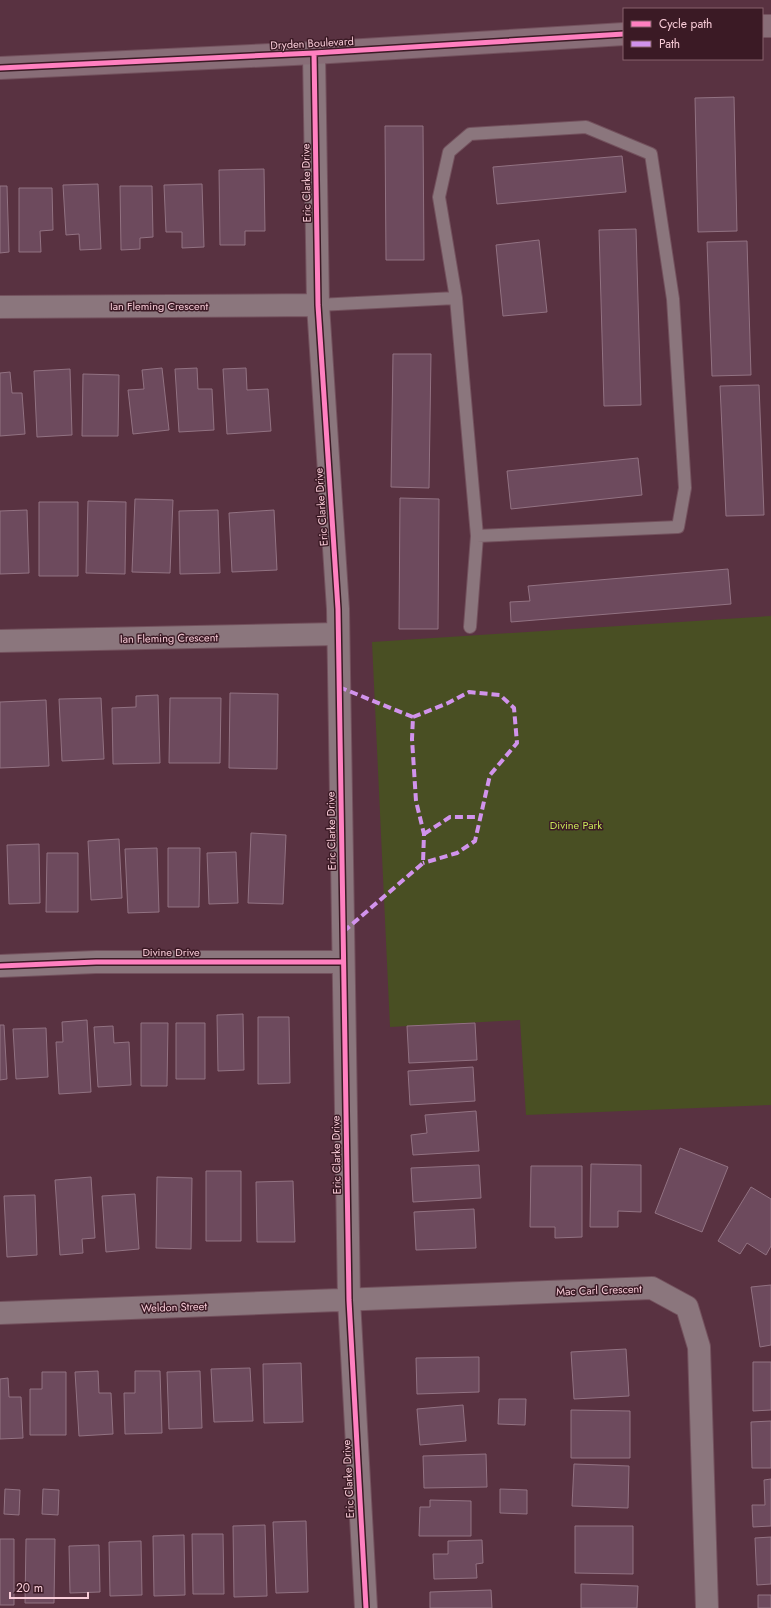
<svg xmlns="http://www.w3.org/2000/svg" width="771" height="1608" font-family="Jost,sans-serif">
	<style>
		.green { fill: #494f23 }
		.building { fill: #6d4a5d; stroke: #927282 }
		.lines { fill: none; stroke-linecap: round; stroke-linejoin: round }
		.lane-casing { stroke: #73515d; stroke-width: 14 }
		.street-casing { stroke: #73515d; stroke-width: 24 }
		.secondary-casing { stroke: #73515d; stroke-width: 24 }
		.lane { stroke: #8b767d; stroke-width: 12 }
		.street { stroke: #8b767d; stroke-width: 22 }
		.secondary { stroke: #886d77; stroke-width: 22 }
		.quiet { stroke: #d193ec; stroke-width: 4; stroke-dasharray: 8 4; stroke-linecap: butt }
		.cycleway-casing { stroke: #3b1a25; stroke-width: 8 }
		.cycleway { stroke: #ff80c0; stroke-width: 5 }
		.labels { text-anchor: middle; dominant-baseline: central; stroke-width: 3; stroke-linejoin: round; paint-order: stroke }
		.street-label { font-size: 11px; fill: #f9ccd8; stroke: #3b1a25 }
		.park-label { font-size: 11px; fill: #c6e556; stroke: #3b1a25 }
	</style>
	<rect width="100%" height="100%" fill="#593241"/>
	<path class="green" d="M771 616V1105L526 1115 520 1020 390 1027 372 642Z"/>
	<path class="building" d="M734 97 737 231 698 232 695 98Z
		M385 126H423L424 260H386Z
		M622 156 626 192 497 204 493 167Z
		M264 169 265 231H245V245H220L219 170Z
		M98 184 101 249 80 250 79 234 66 235 63 185Z
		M202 184 204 247 182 248V232H166L164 185Z
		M0 186H7L9 252 0 253Z
		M120 186H152L153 237 140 238V249L121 250Z
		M19 188H52L53 230 40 231 41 252H19Z
		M636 229 641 405 604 406 599 230Z
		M539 240 547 312 503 316 496 245Z
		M747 241 751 375 712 376 707 242Z
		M393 354H431L429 488 391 487Z
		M162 368 169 430 133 434 128 390 144 389 142 370Z
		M197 368 198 389H212L214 430 179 432 175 369Z
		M246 368 247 390 268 389 271 431 227 434 223 369Z
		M70 369 72 435 37 437 34 371Z
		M10 372 12 393H22L25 434 0 436V373Z
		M83 374 119 375 118 436H82Z
		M759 385 764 515 726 516 720 386Z
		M638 458 642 495 511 509 507 471Z
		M400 498 439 499 438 629H399Z
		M135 499 173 500 170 573 132 572Z
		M88 501 126 502 125 574 86 573Z
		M39 502H78V576H39Z
		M27 510 29 573 0 574V511Z
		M218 510 220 573 180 574 179 511Z
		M274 510 277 570 232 572 229 513Z
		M728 569 731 604 511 622 510 602 530 601 528 586Z
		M230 693 278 694 277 769 229 768Z
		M158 695 160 763 113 764 112 708 136 707V696Z
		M101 698 104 759 62 761 59 699Z
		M170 698H221L220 763H169Z
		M46 700 49 766 0 768V702Z
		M251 833 286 835 283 904 248 903Z
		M119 839 122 898 91 900 88 841Z
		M39 844 40 903 9 904 7 845Z
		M157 848 159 912 128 913 125 849Z
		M168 848H200L199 907H168Z
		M236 852 238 903 209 904 207 853Z
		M47 853H78V912H46Z
		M243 1014 244 1070 218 1071 217 1015Z
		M258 1017H289L290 1083 258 1084Z
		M87 1020 91 1092 59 1094 56 1042H63L62 1022Z
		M141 1023H168L167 1086H141Z
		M176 1023H205V1079H176Z
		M475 1023 477 1060 409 1063 407 1026Z
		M0 1025H4L7 1079 0 1080Z
		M113 1026 114 1043 129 1042 131 1085 98 1087 94 1027Z
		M46 1028 48 1077 16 1079 13 1029Z
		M473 1067 475 1101 410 1105 408 1071Z
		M476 1111 479 1151 413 1155 411 1135 427 1133 425 1115Z
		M680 1148 728 1167 702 1232 655 1213Z
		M591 1164 641 1165V1212L618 1211V1227H590Z
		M479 1165 481 1198 413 1202 411 1168Z
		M531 1166H582V1237L555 1238V1227H530Z
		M206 1171H241V1241H206Z
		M91 1177 95 1238 82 1239 83 1253 60 1255 55 1180Z
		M157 1177 192 1178 191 1249 156 1248Z
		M293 1181 295 1242H257L256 1182Z
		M751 1187 771 1199V1246L766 1255 747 1243 740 1254 718 1241Z
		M135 1194 139 1249 106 1252 102 1196Z
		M35 1195 37 1255 7 1257 4 1196Z
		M474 1209 476 1248 416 1250 414 1212Z
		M771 1285V1345L760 1347 751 1287Z
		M626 1349 629 1396 574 1399 571 1352Z
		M479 1357V1392L417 1394 416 1358Z
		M753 1362H771V1410L753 1411Z
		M301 1363 303 1422 264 1423 263 1364Z
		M250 1368 253 1421 214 1422 211 1369Z
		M98 1371 99 1393H111L113 1434 79 1436 75 1372Z
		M135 1371H160L162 1433 125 1434 124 1393H135Z
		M200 1371 202 1428 169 1429 167 1372Z
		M42 1372H66V1435H30V1389H42Z
		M8 1378 9 1397H21L23 1438 0 1439V1379Z
		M499 1399H526L525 1425 498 1424Z
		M463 1405 466 1441 420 1445 417 1409Z
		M571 1410 630 1411V1458H571Z
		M771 1421V1468H752L751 1422Z
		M486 1454 487 1487 424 1488 423 1456Z
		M574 1464 629 1466 628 1508 572 1506Z
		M771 1479V1526L753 1527 752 1505H765L764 1480Z
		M5 1489 20 1490 19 1515 4 1514Z
		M43 1489 59 1490 58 1515 42 1514Z
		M500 1489 527 1490V1514L500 1513Z
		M430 1500 471 1501V1536H419L420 1507H430Z
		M306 1521 308 1592 276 1593 273 1522Z
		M265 1525 267 1596 234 1597 233 1526Z
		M575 1526H633V1574L575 1573Z
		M192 1534H223L224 1594H193Z
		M184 1535 185 1595 154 1596 153 1536Z
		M771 1537V1584L757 1585 755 1538Z
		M0 1539H14V1605H0Z
		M26 1539H55L54 1603H25Z
		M482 1540 483 1563 476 1564 477 1578 434 1579 433 1554H448V1541Z
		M141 1541 142 1595 110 1596 109 1542Z
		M99 1545 100 1592 70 1593 69 1546Z
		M581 1584 638 1586 637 1608H581Z
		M491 1590 492 1608H430V1592Z
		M758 1595H771V1608H758Z"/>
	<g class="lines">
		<g class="lane-casing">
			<path id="lane" d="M318 305 456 298
				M470 627 477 536 456 298 439 197 449 152 470 134 586 127 651 154 673 299 685 488 678 527 477 536"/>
		</g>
		<g class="street-casing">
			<path id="street" d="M314 53 318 305 338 609 349 1300 366 1608
				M0 307 318 305
				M0 641 337 634
				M0 966 96 962H343
				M0 1313 652 1288 687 1307 699 1347 707 1608"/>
		</g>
		<g class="secondary-casing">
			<path id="secondary" d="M762 26H771
				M0 68 314 53 624 34"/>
		</g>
		<use href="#lane" class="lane"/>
		<use href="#street" class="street"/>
		<use href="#secondary" class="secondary"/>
		<path class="quiet" d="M339 687 413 717 412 739 416 801 424 834 423 863 343 932
			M413 717 448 703 469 692 500 695 514 708 517 743 490 775 475 841 457 853 423 863
			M424 834 450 817H480"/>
		<g class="cycleway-casing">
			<path id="cycleway" d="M314 53 318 305 338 609 349 1300 366 1608
				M0 68 314 53 624 34
				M0 966 96 962H343"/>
		</g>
		<use href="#cycleway" class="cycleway"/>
	</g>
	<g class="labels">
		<g class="street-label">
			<text transform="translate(312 43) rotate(-3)">Dryden Boulevard</text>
			<text transform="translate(306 183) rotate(-91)">Eric Clarke Drive</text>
			<text x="159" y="306">Ian Fleming Crescent</text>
			<text transform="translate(321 507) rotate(-94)">Eric Clarke Drive</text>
			<text transform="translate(169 638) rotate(-1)">Ian Fleming Crescent</text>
			<text transform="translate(331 831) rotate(-91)">Eric Clarke Drive</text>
			<text x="171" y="952">Divine Drive</text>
			<text transform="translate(336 1155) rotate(-91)">Eric Clarke Drive</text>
			<text transform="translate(599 1290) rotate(-2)">Mac Carl Crescent</text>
			<text transform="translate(174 1307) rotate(-2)">Weldon Street</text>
			<text transform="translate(348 1479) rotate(-93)">Eric Clarke Drive</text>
		</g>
		<g class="park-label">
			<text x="576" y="825">Divine Park</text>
		</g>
	</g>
	<rect x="623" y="8" width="140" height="52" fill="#3b1a25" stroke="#87616d"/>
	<rect x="631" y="21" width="20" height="6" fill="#ff80c0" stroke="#87616d"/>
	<text x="659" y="28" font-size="12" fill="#f9ccd8">Cycle path</text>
	<rect x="631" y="41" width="20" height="6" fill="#d193ec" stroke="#87616d"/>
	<text x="659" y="48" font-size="12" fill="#f9ccd8">Path</text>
	<path d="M10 1592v6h78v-6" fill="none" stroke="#f9ccd8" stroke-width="2"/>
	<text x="16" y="1592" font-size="12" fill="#f9ccd8" stroke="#3b1a25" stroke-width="3" paint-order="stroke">20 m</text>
</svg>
